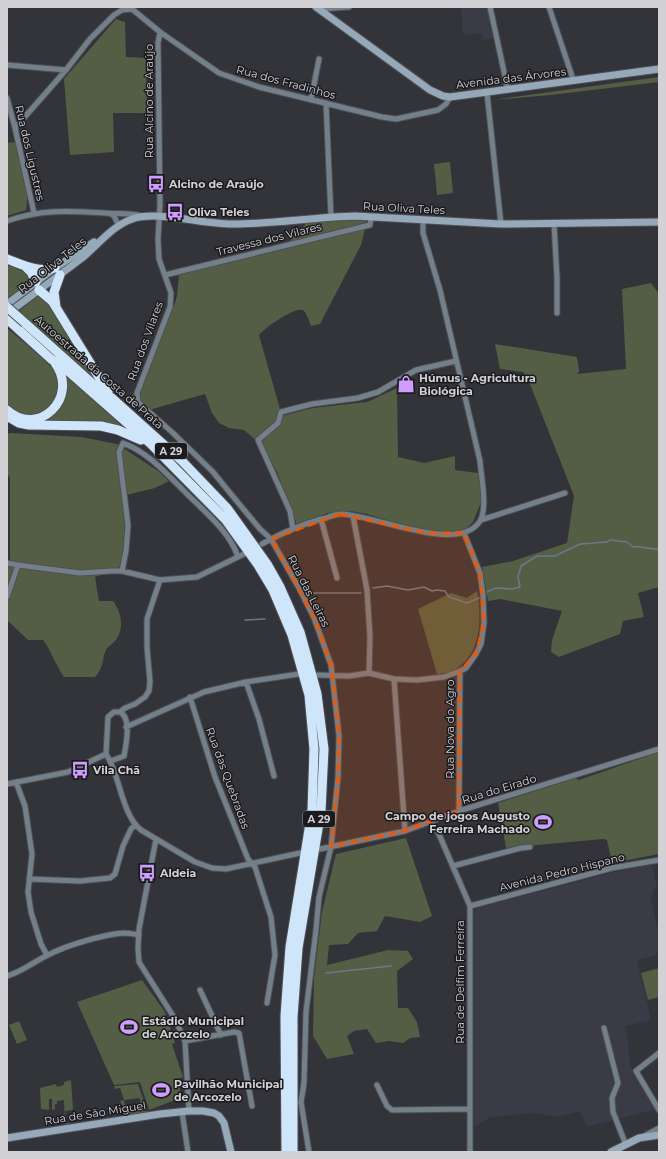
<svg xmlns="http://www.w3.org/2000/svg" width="666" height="1159" font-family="Montserrat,sans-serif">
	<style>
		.built { fill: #3b3a47 }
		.green { fill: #545e44 }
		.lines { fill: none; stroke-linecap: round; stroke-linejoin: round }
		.stream { stroke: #6c778a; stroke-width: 1.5 }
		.street-casing { stroke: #4f4f56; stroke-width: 7 }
		.secondary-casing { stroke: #4f4f56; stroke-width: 9 }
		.highway-casing { stroke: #4f4f56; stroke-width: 11 }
		.street { stroke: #737f89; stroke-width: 5 }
		.secondary { stroke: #96a9b9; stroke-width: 7 }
		.highway { stroke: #cfe6fa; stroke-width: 9 }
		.highway-bridge-casing { stroke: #4f4f56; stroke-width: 11; stroke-linecap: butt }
		.highway-bridge { stroke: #cfe6fa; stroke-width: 9 }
		.marked { fill: #e8590c; fill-opacity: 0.2; stroke: #e8590c; stroke-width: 3; stroke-dasharray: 8 5; stroke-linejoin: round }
		.labels { text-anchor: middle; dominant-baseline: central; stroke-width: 3; stroke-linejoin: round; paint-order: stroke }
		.shield { fill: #1b1b1e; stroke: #9a9a9f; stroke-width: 1 }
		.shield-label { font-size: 10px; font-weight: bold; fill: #d1d1d6 }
		.street-label { font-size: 11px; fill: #d1d1d6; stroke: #1b1b1e }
		.poi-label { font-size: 11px; font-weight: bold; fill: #d1d1d6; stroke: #1b1b1e; text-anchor: start }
	</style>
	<rect width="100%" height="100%" fill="#33333a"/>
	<path class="built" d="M461 7H487L493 39 483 40 482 33 463 35Z
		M652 865 657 887 654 888 651 899 658 930 659 947H657V955L637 960 651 1020 626 1026 630 1064 632 1070 657 1109 587 1127 580 1111 556 1117 535 1113 491 1117 474 1127V912L477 911 476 908 619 871Z"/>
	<path class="green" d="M116 19 125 22 126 57 146 58 147 113H113L114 152 70 155 64 79Z
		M659 77V82L551 95 492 100Z
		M17 142C21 162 30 189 26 210L7 216V143Z
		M450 162 453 193 437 195 434 164Z
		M366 218V225L361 245 320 324 311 326C309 321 306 311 302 310 293 308 265 328 259 335L282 416 313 408 367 402 397 388 398 457 424 463 455 456V470L478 473 482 500 473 522 464 530 451 532 419 530 367 514 350 511 328 513 297 525 277 472 259 443 244 430 229 428 219 423 212 413 205 394 149 410 132 396 138 386 175 303 177 296 179 274 282 245 291 240 296 233 305 225V221Z
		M7 265C13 267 20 269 25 273 37 282 14 295 7 300Z
		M651 283 659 294V587L638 593 644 617 623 621 620 634 559 657 551 652 552 640 562 611 500 599 488 601 482 567 513 561 567 543 574 496 528 379 523 372 500 369 495 344 577 357 579 371 577 374 626 369 622 289Z
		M40 294 46 298 93 374 90 376 19 311Z
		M7 328C16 336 53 365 56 374 63 393 48 418 26 416 19 415 13 410 7 406Z
		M66 376 128 431 32 422 48 417Z
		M10 433 81 437 117 444 158 471 169 481 155 488 122 496 126 528 123 564 113 571 95 577 99 601H113C122 613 125 630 114 642 112 644 109 646 107 648 101 658 105 667 95 677H64C56 666 52 652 43 640H28L7 620V566H10V478L7 473V435Z
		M477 591C482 618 482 657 452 671 448 673 442 673 437 674L418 609 451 593 467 598Z
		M659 752V854L612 863 607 840 603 839 506 848 498 803 575 778 579 780Z
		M406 838 432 916 420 922 385 916 377 931 358 933 348 944 329 945 327 965 388 950 408 951 413 959 397 971 398 1008H408L417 1022 420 1037 410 1038 403 1043 389 1041 376 1043 367 1029 354 1031 347 1036 354 1054 327 1059 313 1036 314 978 322 912 336 854Z
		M659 968V997L648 1000 641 973Z
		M142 980 165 1012 175 1043 172 1044 183 1077 176 1080 183 1097 149 1110 140 1082 114 1085 77 1002Z
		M19 1021 27 1040 17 1044 9 1025Z
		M71 1080 73 1110 65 1111 66 1123 71 1124 65 1125 64 1100 57 1101V1104H55V1109L52 1110V1099H49V1110L41 1109 40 1088 56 1084 57 1087 64 1085V1082Z
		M138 1084 148 1113 126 1116 120 1101 124 1100 126 1110 141 1108 140 1098 124 1100 120 1088 115 1089 114 1086Z"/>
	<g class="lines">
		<path class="stream" d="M373 588 387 586 408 590 424 587 432 591 437 590 445 591 449 597 467 603 479 598
			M487 592 496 588 512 589 520 587 518 577 521 566 537 556H555L580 544 607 542 610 540 627 542 633 547C639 546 640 547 646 548 650 549 654 548 659 550
			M313 593H361
			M245 620 265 619
			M326 973 391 966"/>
		<g class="street-casing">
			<path id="street" d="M490 7 508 90
				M549 7 572 76
				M132 9 160 32 219 73 259 87 382 117 396 119 438 110 446 104 450 97
				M320 9 349 7
				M160 32 158 43 160 205 158 239 159 259 171 293 170 307 137 393 138 402 173 433 213 472 235 499 260 529 271 539 299 588 314 618 331 665 339 736 338 777 331 847 319 897 316 930 306 1012 304 1083 301 1102 309 1152
				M7 65 66 70
				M487 93 501 224
				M7 98 15 128 34 213
				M311 100 319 59
				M326 103 331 217
				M15 128 66 70 90 39 114 15 122 10 132 9
				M111 214 114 216 119 226
				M7 221C42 209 69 211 105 213 118 214 130 213 142 216
				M554 223 557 278V313
				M165 275 370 225 371 217
				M353 516 367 590 370 637 369 673
				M321 519 337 578
				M481 520 565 493
				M293 529 290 511 258 440 278 423 281 412 312 404 358 398 378 392 416 370 456 361
				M262 544C282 533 304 523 326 518 331 516 336 514 341 514 373 514 459 555 480 521 488 508 481 476 480 461L440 290 423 233V220
				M7 563 18 565 80 573 111 571H122L160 580 197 577 244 554
				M122 571 126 551 128 525 119 452 123 443C127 445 131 446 134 448 154 459 170 477 186 493 205 512 230 532 238 557
				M7 597 18 565
				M318 675 349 676 369 673 394 679 417 680 444 677 460 671 466 668 476 654 481 644 484 623 483 594 480 573 464 533
				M394 679 405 831
				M246 682 259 719 274 776
				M190 697 215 777 248 859 255 867 271 917 275 955 267 1003
				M126 727 204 692 246 682 299 674
				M106 754C120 774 121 814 141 830L195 862 212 868 226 869 300 853
				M106 754 108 717 114 712H120L125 708 135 704 145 697 149 691 150 682 147 647V619L160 580
				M111 761 124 756C126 745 132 718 120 712
				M16 782 25 806 32 854 28 892 31 912 41 944 47 955
				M7 784 68 772 106 754
				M459 811 460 671
				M431 821 438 832 470 906V1152
				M156 839 139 929 138 948 139 962 175 1019 185 1041 189 1111
				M320 849 405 831 459 811 659 749
				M453 866 521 848 530 847
				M29 879 80 881 110 878 115 874 123 846 131 829 135 825
				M470 906 612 868 659 860
				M7 976C24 971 33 962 48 955 67 945 102 935 123 933 128 933 134 934 139 935
				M200 990 221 1035
				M604 1028 618 1083 612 1098 613 1112 626 1145
				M185 1041 234 1032 239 1033 252 1106
				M659 1053 636 1071 659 1110
				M377 1085 387 1106 392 1110 470 1109
				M182 1112 188 1152
				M644 1136 659 1128"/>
		</g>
		<g class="secondary-casing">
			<path id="secondary" d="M316 7 430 90 443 96 450 97 659 69
				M7 304 55 268 94 242
				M7 314C32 295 57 277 82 258 98 245 112 226 132 219 156 210 206 225 234 224 274 224 314 217 355 216L501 224 659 222
				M7 1138 160 1114 189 1111H203L214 1113 219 1116 224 1123 231 1152
				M611 1152 639 1138 659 1135"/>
		</g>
		<g class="highway-casing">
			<path id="highway" d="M7 259C23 265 38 273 55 268
				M26 267 31 272 36 282
				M39 290 52 301 108 392
				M56 307 54 292 60 275
				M7 319 51 359 67 370 150 443 225 519 258 565 273 590 292 635 309 695 314 749 312 811 290 947 285 1016 286 1152
				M25 323 93 384 112 398 182 461 227 508 267 564 280 587 300 632 317 694 324 749 321 811 298 948 293 1017V1152
				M7 410C38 438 80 398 55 363
				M7 416 19 423 29 425 101 426 118 430 141 440"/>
		</g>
		<use href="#street" class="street"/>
		<use href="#secondary" class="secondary"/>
		<use href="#highway" class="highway"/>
		<g class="highway-bridge-casing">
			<path id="highway-bridge" d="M7 307 25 323"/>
		</g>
		<use href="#highway-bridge" class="highway-bridge"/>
	</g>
	<path class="marked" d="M340 514 427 533H464L480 573 484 623 476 654 460 671 459 811 405 831 331 847 338 777 339 736 331 665 314 618 271 539Z"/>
	<defs>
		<g id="bus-bare" transform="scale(1.38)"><path d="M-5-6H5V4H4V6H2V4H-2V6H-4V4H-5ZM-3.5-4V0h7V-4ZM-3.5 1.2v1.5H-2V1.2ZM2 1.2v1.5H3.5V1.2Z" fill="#d09dff" stroke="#1b1b1e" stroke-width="2.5" paint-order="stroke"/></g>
		<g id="shop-bare" transform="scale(1.38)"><path d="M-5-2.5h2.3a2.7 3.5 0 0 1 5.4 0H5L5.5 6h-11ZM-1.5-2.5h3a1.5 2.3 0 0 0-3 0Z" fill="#d09dff" stroke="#1b1b1e" stroke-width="2.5" paint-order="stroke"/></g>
		<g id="stadium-bare" transform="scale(1.38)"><path d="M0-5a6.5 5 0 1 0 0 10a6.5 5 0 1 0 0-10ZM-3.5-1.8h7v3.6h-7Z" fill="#d09dff" stroke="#1b1b1e" stroke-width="2.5" paint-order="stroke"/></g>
	</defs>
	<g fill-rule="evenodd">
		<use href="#bus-bare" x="156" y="184"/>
		<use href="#bus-bare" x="175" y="212"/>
		<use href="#shop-bare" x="406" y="384"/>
		<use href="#bus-bare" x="80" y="770"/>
		<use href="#stadium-bare" x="543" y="822"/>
		<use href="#bus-bare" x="147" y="873"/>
		<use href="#stadium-bare" x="129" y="1027"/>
		<use href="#stadium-bare" x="161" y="1090"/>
	</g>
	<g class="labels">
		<g class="shield">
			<rect x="155" y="443" width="32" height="16" rx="3"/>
			<rect x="303" y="811" width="32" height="16" rx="3"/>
		</g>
		<g class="shield-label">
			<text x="171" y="451">A 29</text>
			<text x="319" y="819">A 29</text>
		</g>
		<g class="street-label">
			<text transform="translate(511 78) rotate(-7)">Avenida das Árvores</text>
			<text transform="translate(286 82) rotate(15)">Rua dos Fradinhos</text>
			<text transform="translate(149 101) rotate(-90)">Rua Alcino de Araújo</text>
			<text transform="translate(30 153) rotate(77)">Rua dos Ligustres</text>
			<text transform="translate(404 208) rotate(3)">Rua Oliva Teles</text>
			<text transform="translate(269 239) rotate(-14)">Travessa dos Vilares</text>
			<text transform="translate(52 265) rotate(-38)">Rua Oliva Teles</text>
			<text transform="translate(145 341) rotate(-70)">Rua dos Vilares</text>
			<text transform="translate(99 372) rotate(41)">Autoestrada da Costa de Prata</text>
			<text transform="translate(309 591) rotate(63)">Rua das Leiras</text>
			<text transform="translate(450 729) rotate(-90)">Rua Nova do Agro</text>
			<text transform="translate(228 778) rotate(70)">Rua das Quebradas</text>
			<text transform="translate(499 789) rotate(-17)">Rua do Eirado</text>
			<text transform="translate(562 872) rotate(-14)">Avenida Pedro Hispano</text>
			<text transform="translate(460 982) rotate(-90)">Rua de Delfim Ferreira</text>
			<text transform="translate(95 1113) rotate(-9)">Rua de São Miguel</text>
		</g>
		<g class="poi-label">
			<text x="169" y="184">Alcino de Araújo</text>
			<text x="188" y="212">Oliva Teles</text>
			<text x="419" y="378">Húmus - Agricultura<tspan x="419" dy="13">Biológica</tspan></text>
			<text x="93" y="770">Vila Chã</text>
			<text x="530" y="816" text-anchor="end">Campo de jogos Augusto<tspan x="530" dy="13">Ferreira Machado</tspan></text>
			<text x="160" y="873">Aldeia</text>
			<text x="142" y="1021">Estádio Municipal<tspan x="142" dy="13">de Arcozelo</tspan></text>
			<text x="174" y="1084">Pavilhão Municipal<tspan x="174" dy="13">de Arcozelo</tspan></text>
		</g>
	</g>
	<rect width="666" height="1159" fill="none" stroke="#d1d1d6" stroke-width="16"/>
</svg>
